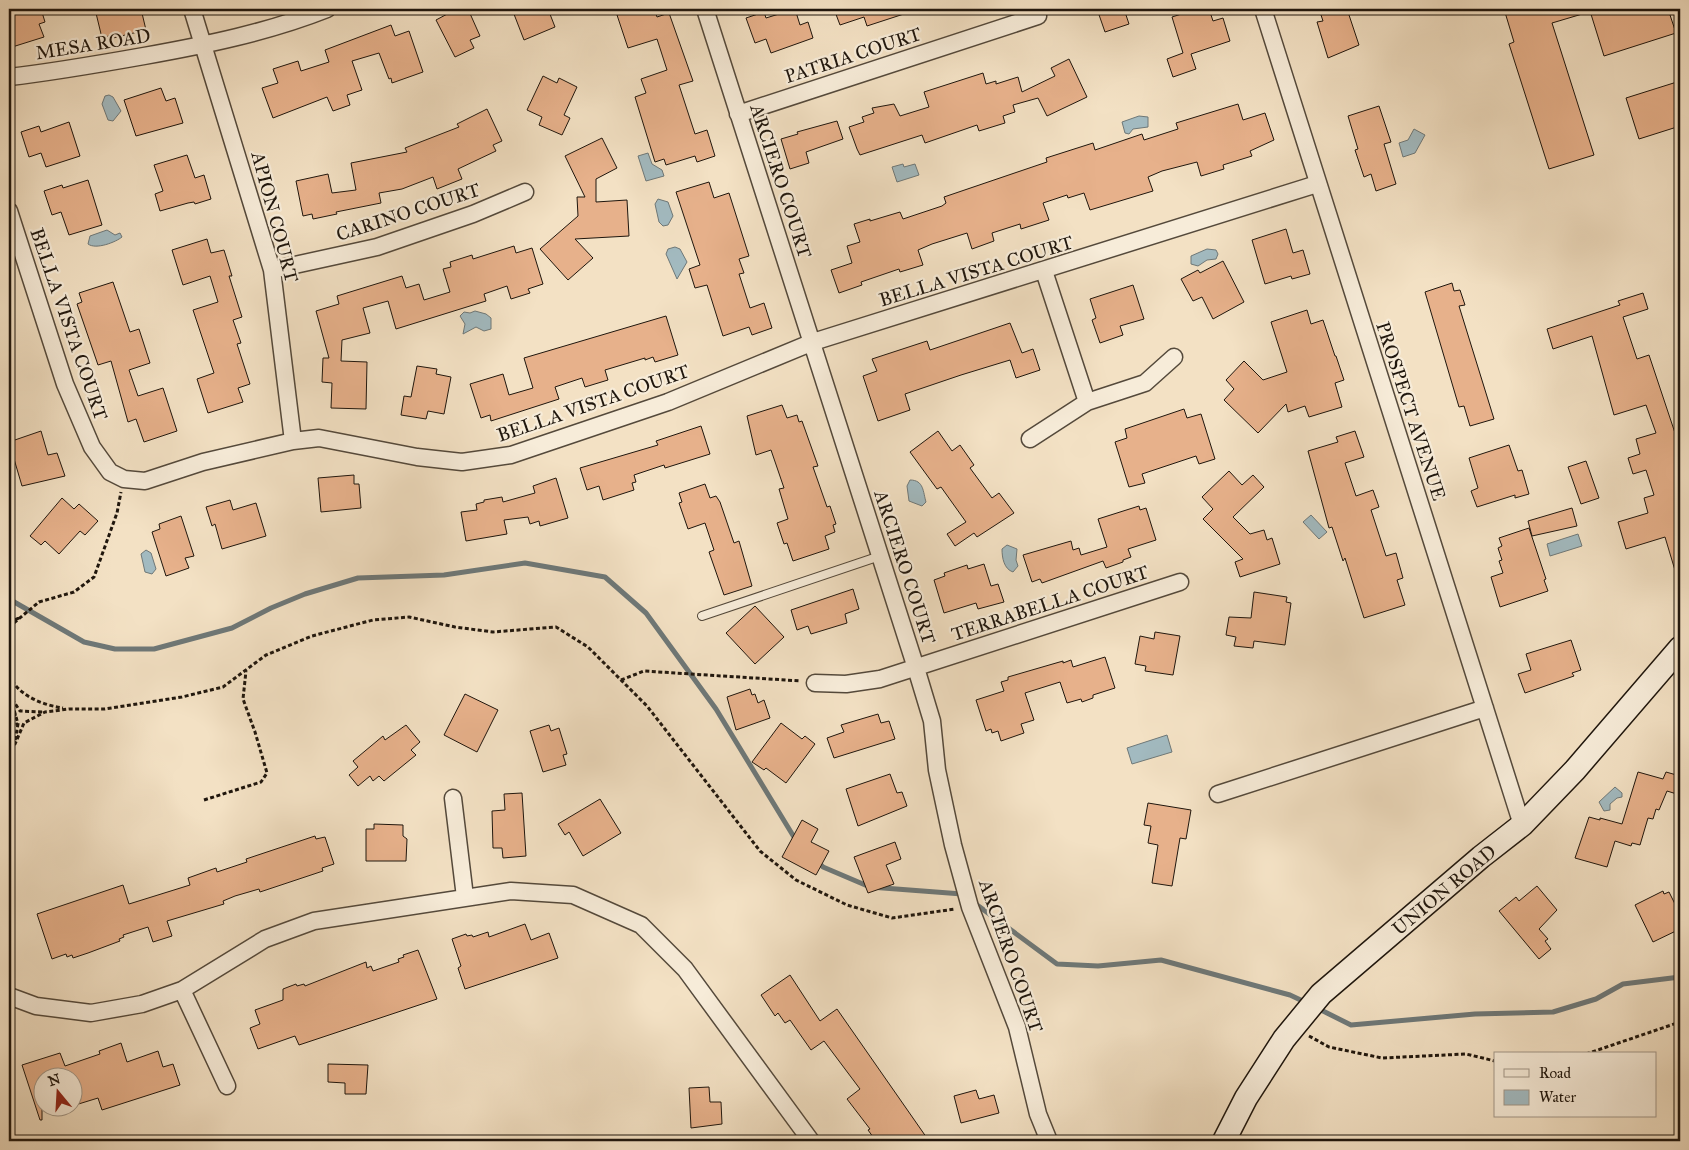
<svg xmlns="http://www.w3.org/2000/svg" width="1689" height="1150" font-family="'IM FELL Great Primer',serif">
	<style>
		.water { fill: #a2bac0; stroke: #6e7878 }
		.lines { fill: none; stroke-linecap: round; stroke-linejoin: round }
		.stream { stroke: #6e7878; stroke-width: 5 }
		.building { fill: #e7b18b; stroke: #1f160d }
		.service-casing { stroke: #54493b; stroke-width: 10 }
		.minor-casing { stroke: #54493b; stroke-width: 19 }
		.secondary-casing { stroke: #1f160d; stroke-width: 25 }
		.path { stroke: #1f160d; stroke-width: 3; stroke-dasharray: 4 2.5; stroke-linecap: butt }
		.service { stroke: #f7ecd9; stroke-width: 8 }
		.minor { stroke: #f7ecd9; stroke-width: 16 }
		.secondary { stroke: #f7ecd9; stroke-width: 22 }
		.labels { text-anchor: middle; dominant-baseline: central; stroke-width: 4.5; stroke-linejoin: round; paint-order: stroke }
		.street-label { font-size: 19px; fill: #1f160d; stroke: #f7ecd9 }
	</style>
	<rect width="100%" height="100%" fill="#f3e1c4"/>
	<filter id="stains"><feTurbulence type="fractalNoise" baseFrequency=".004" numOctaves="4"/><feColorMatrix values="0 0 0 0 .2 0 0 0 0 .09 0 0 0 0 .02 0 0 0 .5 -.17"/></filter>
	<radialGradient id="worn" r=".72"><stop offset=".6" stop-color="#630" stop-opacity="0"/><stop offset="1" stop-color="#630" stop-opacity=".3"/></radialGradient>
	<path class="water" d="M109 95 113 97 121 111 113 121 108 120 102 104 105 96Z
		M1139 116 1148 117V127L1133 129 1129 134 1125 133 1122 122Z
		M1414 129 1425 135 1415 153 1403 157 1399 143 1408 140Z
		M648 153 652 164 662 170 664 176 646 181 638 156Z
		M903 164 904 167 915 164 919 175 897 182 892 167Z
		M658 199 668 202 673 216 668 225 663 226 659 222 655 204Z
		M107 230 115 235 120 233 122 237C116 242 96 250 88 244L90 236Z
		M675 247 680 249 687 262 677 279 666 254 668 249Z
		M1207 249 1216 250 1218 254 1216 259 1207 260 1198 266 1191 264V256Z
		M475 311 486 314 491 318V329L484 331 476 327 463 334 465 324 460 316 464 312 470 313Z
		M910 480C924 480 923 492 926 502L922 506 909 501 907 486Z
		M1311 515 1327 532 1319 539 1303 522Z
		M1578 534 1582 546 1550 556 1547 544Z
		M1007 545 1017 549 1016 560 1018 566 1013 572C1004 569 1002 558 1002 549Z
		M146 550 151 553 156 569 152 574 145 572 141 554Z
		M1167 735 1172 752 1132 764 1127 748Z
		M1615 787 1622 793V797L1617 798 1610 804V810L1604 811 1599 802Z"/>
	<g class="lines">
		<path class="stream" d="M9 599 84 642 115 649H154L232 628 271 608 305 594 358 578 444 575 525 563 605 577 646 613 716 709 797 842
			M818 862 823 867 870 887 962 894
			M973 902 1057 964 1098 966 1161 960 1290 995 1307 1003
			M1317 1008 1351 1025 1475 1014 1553 1012 1596 999 1623 984 1680 977"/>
	</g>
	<path class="building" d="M15 9H41L45 22 39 24 44 37 9 48V11Z
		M95 9H141L146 30 113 38 112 35 102 38Z
		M449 9H468L480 36 470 40 474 48 455 57 436 20 451 12Z
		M512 9H548L555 27 524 40Z
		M636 9H654L657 17 669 13 693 81 679 85 695 134 707 130 715 156 697 162 695 156 666 165 664 159 655 162 635 97 646 93 641 79 667 70 657 39 628 48 617 15Z
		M795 9 800 25 808 22 813 38 771 53 766 39 755 43 746 18 764 12 766 18Z
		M834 9H912L913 11 867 26 864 17 840 25Z
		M1097 9H1124L1129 24 1105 32Z
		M1197 9H1209L1213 21 1223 18 1230 41 1191 54 1196 69 1173 77 1167 59 1183 53 1172 17Z
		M1319 9H1347L1359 45 1328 58 1317 22 1323 21Z
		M1504 9H1588L1589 12 1552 23 1594 155 1549 169 1509 44 1514 42Z
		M1598 9H1668L1676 33 1604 56 1590 11Z
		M391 25 395 36 409 31 423 72 392 83 391 78 389 79 379 53 352 61 362 90 347 95 350 105 333 111 327 97 273 118 262 88 278 83 273 69 298 61 301 71 329 62 325 50Z
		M1069 59 1087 97 1047 116 1038 98 1013 105 1015 112 1003 116 1005 123 979 131 977 125 925 143 922 135 860 155 857 149 849 127 864 122 862 117 874 113 872 108 894 104 900 116 929 107 924 92 983 73 986 84 996 81V84L1018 77 1022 92 1055 76 1051 68Z
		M543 76 557 83 559 78 577 87 564 115 570 118 562 135 539 125 542 117 527 110Z
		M1680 81V126L1639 139 1626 98Z
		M161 88 166 101 175 98 183 123 136 136 124 100Z
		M1238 104 1243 120 1265 113 1274 140 1250 151 1252 156 1223 165 1224 169 1201 176 1197 162 1162 171 1148 177 1153 191 1090 210 1084 193 1068 198 1067 195 1043 203 1049 220 1021 229 1020 224 992 233 994 241 972 249 967 233 932 244 918 250 923 265 900 272 899 269 861 282 862 285 839 293 831 270 852 263 847 246 860 242 854 224 870 219V221L900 212 903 219 942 206 946 203 944 197 1047 162 1046 158 1093 143 1095 150 1142 134 1144 140 1178 129 1176 123Z
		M1379 106 1391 142 1384 144 1396 184 1376 191 1371 174 1364 177 1355 150 1358 149 1348 116Z
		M487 109 502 141 493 145 496 151 458 169 462 179 437 189 433 177 402 189 379 193 381 203 336 212 337 214 313 219 312 214 303 216 296 181 328 174 332 193 356 190 351 163 407 152 405 148 459 127 457 124Z
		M837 121 843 139 806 152 809 163 790 169 781 139 798 134 797 132Z
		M69 122 80 156 46 167 41 153 29 157 21 132 39 126 41 132Z
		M602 138 617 168 596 179V202L627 200 629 236 575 239 593 258 568 280 540 249 578 216 577 197H585L565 156Z
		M187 155 195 178 204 175 211 199 195 204 194 202 188 203 160 211 155 194 163 191 154 165Z
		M88 180 102 225 69 235 61 212 52 215 44 191 62 185 63 188Z
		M709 182 714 198 729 193 749 256 739 259 744 273 739 274 750 308 764 303 772 328 752 335 749 327 723 336 707 285 695 288 689 269 700 265 676 192Z
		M1286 229 1293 253 1303 250 1310 274 1292 279 1291 276 1265 284 1252 240Z
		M207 239 211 253 224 250 232 276H229L242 317 233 320 241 343 237 344 250 384 238 388 243 402 208 413 197 379 214 373 193 310 218 302 210 276 183 285 172 250Z
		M514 246 516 253 532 248 543 284 528 289 530 293 511 299 507 286 484 294 486 301 396 329 388 301 363 308 370 333 342 340 341 361 367 362 366 409 331 408 332 383 322 382 323 358H329L316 311 339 304 337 296 402 276 406 288 419 284 424 300 450 292 443 269 451 267 450 262 472 255 473 259Z
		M1223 261 1244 302 1213 319 1202 297 1193 301 1181 279 1198 270 1200 273Z
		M113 282 130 332 139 329 150 363 129 370 138 396 163 388 177 431 144 442 136 419 128 422 111 361 98 365 77 304 82 302 79 293Z
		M1452 283 1454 291 1460 290 1465 305 1459 306 1494 419 1470 426 1464 406 1459 407 1425 292Z
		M1133 285 1144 319 1120 326 1123 335 1100 343 1092 320 1096 318 1090 299Z
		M1643 293 1648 309 1623 317 1637 359 1649 355 1680 448V576L1677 577 1665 537 1626 549 1618 522 1648 513 1644 498 1654 495 1646 470 1633 474 1628 458 1640 454 1636 439 1656 433 1646 405 1614 415 1592 336 1553 349 1547 329 1620 305 1618 301Z
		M1307 310 1311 324 1323 320 1335 356H1336L1344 380 1335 383 1342 407 1309 417 1305 406 1288 412 1286 404 1258 433 1224 400 1234 389 1226 380 1244 361 1263 380 1287 372 1271 322Z
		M666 316 678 355 655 362 653 357 645 360V358L605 370 608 380 585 387 582 378 555 387 559 399 491 421 490 415 481 418 470 384 503 374 509 395 533 388 524 358Z
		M1010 323 1022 353 1033 349 1040 370 1016 378 1010 360 961 375 905 394 910 410 878 421 863 376 877 371 872 359 927 341 930 350Z
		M417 366 437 369 436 374 451 377 444 414 428 411 426 419 401 415 404 396 411 397Z
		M782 405 787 418 797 415 799 422 802 421 818 466 813 467 827 507 830 506 836 524 833 525 835 532 825 536 829 549 793 561 787 543 784 544 777 523 788 519 779 489 784 488 771 450 756 455 747 416Z
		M1184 409 1187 418 1201 414 1215 459 1199 464 1196 456 1142 474 1145 483 1129 487 1115 442 1127 438 1125 429Z
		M701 426 710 454 665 468 664 465 634 475 636 482 632 483 634 490 603 500 599 486 587 490 580 468 658 445 656 441Z
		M41 431 48 455 57 453 65 476 22 486 9 442Z
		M938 431 952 451 960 445 974 465 970 468 992 498 999 493 1014 513 977 537 974 533 955 546 947 534 966 522 941 487 937 489 910 452Z
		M1355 431 1364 457 1345 463 1356 496 1373 490 1379 507 1371 510 1386 556 1396 553 1403 578 1397 580 1405 605 1364 618 1345 558 1343 561 1332 527 1329 528 1308 451 1338 442 1336 437Z
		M1509 445 1518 471 1522 470 1529 494 1515 498V495L1477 507 1471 491 1478 488 1469 458Z
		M1586 461 1599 498 1581 504 1568 467Z
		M1229 471 1242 485 1253 475 1264 487 1233 517 1250 534 1264 530 1267 540 1272 538 1280 564 1240 577 1235 562 1243 559 1203 519 1213 509 1202 497Z
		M354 475V484H359L361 508 321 512 318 478Z
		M556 478 568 518 540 526 539 521 530 524 528 517 504 520 507 534 466 541 461 512 477 510 476 504 484 502V500L502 497 503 502 535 493 533 486Z
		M705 484 710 498 716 496 720 502 734 543 739 541 752 586 724 595 709 552 714 550 705 523 688 529 679 503 682 502 679 493Z
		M62 498 74 509 79 504 98 521 85 535 80 531 59 554 45 541 41 545 30 536Z
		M230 500 233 510 256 503 266 536 222 549 215 524 212 526 206 507Z
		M1139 506 1140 510 1146 508 1156 540 1128 549 1131 557 1123 560V562L1106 568 1103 561 1042 583 1040 579 1032 582 1023 555 1071 541 1073 550 1079 548 1081 555 1107 547 1098 519Z
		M1572 508 1577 526 1532 536 1528 521Z
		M181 516 194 556 185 558 189 568 166 576 152 532 160 529 159 524Z
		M1529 528 1546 579 1544 580 1548 591 1500 607 1491 577 1503 573 1499 561 1502 560 1498 548 1502 546 1499 538Z
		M984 564 991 586 998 584 1004 602 978 609 976 603 944 613 934 580 945 576 944 573 967 565 968 569Z
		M853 589 859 609 845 614 847 623 811 634 808 626 797 630 791 610Z
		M1254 592 1287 597 1286 602 1291 603 1285 645 1254 641 1253 648 1234 646 1236 637 1226 635 1229 617 1251 618Z
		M755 606 784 637 755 664 726 633Z
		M1155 632 1180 636 1173 675 1145 671 1146 666 1135 664 1140 636 1154 639Z
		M1571 640 1581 670 1572 673 1574 676 1525 693 1518 674 1531 670 1526 654Z
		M1105 657 1115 688 1093 695V698L1082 702 1081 699 1067 703 1060 682 1025 693 1034 720 1021 724 1024 733 1001 741 998 731 992 733 991 729 986 731 976 700 1004 691 1001 682 1008 680V677L1063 661V663L1071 660 1073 667Z
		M750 689 752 695 755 694 758 703 764 700 770 718 736 730 727 697Z
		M465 694 498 710 477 752 444 735Z
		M878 714 881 723 889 721 895 739 834 758 827 738 844 732 841 725Z
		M781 723 802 739 805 736 815 744 786 783 766 768 764 770 752 762Z
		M406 725 420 742 411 750 416 755 384 781 379 776 373 781 370 776 358 786 349 775 358 767 353 761 383 736 385 740Z
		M549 725 551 731 559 728 567 754 563 755 566 765 543 772 530 731Z
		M1638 772 1663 779 1666 772 1680 776V795L1667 791 1659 810 1656 809 1653 819 1648 818 1640 845 1632 843 1631 846 1615 841 1607 867 1575 858 1589 817 1600 820V818L1622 824Z
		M890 774 897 793 902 792 907 806 858 826 846 789Z
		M522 793 526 856 503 858 502 848H493L492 811 505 810 504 794Z
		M600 799 621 833 583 856 569 832 565 835 558 824Z
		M1148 803 1191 810 1186 839 1180 838 1172 886 1152 883 1158 845 1148 843 1151 826 1144 825Z
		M802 820 818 829 811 842 829 851 816 875 782 857Z
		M374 824 403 825V836L407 839 406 861H366V829H374Z
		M315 836 316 839 325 837 334 864 322 868 323 871 260 892 259 889 235 896 223 901 224 904 167 921 172 936 153 942 148 927 123 935 124 937 119 939 120 941 88 953 73 958 72 955 67 957 66 954 52 959 37 914 123 885 129 904 190 885 188 878 216 868 217 872 247 862 246 859Z
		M895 842 901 859 886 865 894 884 868 893 854 857Z
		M1537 886 1557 910 1539 929 1548 939 1545 941 1551 949 1539 959 1499 911 1516 897 1519 901Z
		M1663 891 1664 894 1669 892 1680 914V929L1653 942 1635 905Z
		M525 924 531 940 549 933 558 958 465 989 458 968 461 966 452 939 466 934 467 936 472 935 473 937 488 932 489 937Z
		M418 950 437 999 299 1045 295 1036 258 1049 250 1028 260 1024 255 1010 283 1000V989L296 984 297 986 304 984 305 986 366 962 367 968 371 966 373 971 399 962 398 959 404 957 403 955Z
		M790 975 820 1021 837 1009 929 1141H876L868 1130 870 1129 847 1099 860 1089 824 1041 811 1050 790 1020 785 1023 778 1013 775 1016 761 995Z
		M121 1043 127 1062 158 1051 163 1067 173 1064 180 1085 102 1110 98 1098 72 1106V1078H42V1120H40L22 1065 60 1053 65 1066 100 1054 99 1051Z
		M328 1064 368 1065 366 1094H345V1083L328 1082Z
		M709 1087 710 1102H721L722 1124 691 1128 689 1088Z
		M976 1090 979 1099 994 1095 999 1113 961 1123 954 1096Z"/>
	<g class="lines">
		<g class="service-casing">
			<path id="service" d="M702 616 880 556"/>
		</g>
		<g class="minor-casing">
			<path id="minor" d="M192 9 272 270 293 441
				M705 9 916 668 932 721 937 770 953 845 970 907 1017 1027 1038 1114 1049 1141
				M1263 9 1522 825
				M9 77C54 72 99 64 144 56 206 45 269 32 327 9
				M738 114 1038 16
				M9 211 65 384 92 447 110 472 124 479 145 481 203 462 293 441 319 438 417 457 462 462 511 455 668 402 813 342 1317 184
				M272 270 377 247 473 214 525 192
				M1044 271 1087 402
				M1030 439 1087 402 1145 383 1174 357
				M815 683 846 684 880 679 1180 582
				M1218 794 1485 708
				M453 798 465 897
				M182 990 227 1086
				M9 996 36 1006 91 1013 142 1004 182 990 265 939 314 921 511 891 573 895 641 925 685 969 811 1141"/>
		</g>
		<g class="secondary-casing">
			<path id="secondary" d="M1224 1141 1246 1098 1284 1039 1321 994 1481 857 1522 825 1575 770 1680 648"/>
		</g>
		<path class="path" d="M9 622 19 618
			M9 627 39 602 74 592 94 577 117 513 121 492
			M9 675C18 696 43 705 63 708
			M621 680 644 671 801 681
			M9 692 18 724 15 741
			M12 699 20 711 44 712
			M9 709 16 716
			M9 725 18 724
			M12 751 24 723 45 712 69 709H105L182 697 223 687 266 655 312 636 373 620 409 617 455 627 493 632 556 627 588 647 647 706 760 851 796 880 847 905 892 918 955 909
			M9 758 13 750
			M204 800 261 782 267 773 255 732 243 699 246 671
			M1309 1036 1329 1047 1382 1058 1466 1054 1495 1061
			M1586 1054 1680 1022"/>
		<use href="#service" class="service"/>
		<use href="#minor" class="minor"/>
		<use href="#secondary" class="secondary"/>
	</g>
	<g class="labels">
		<g class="street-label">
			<text transform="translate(93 44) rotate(-9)">MESA ROAD</text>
			<text transform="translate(853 55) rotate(-18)">PATRIA COURT</text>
			<text transform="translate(781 181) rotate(72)">ARCIERO COURT</text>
			<text transform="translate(408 212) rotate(-18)">CARINO COURT</text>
			<text transform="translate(275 217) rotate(75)">APION COURT</text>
			<text transform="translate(976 271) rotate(-17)">BELLA VISTA COURT</text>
			<text transform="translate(69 324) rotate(71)">BELLA VISTA COURT</text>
			<text transform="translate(593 403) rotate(-19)">BELLA VISTA COURT</text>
			<text transform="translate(1411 411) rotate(72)">PROSPECT AVENUE</text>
			<text transform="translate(905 567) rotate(72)">ARCIERO COURT</text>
			<text transform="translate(1050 603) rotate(-18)">TERRABELLA COURT</text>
			<text transform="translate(1444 890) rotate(-40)">UNION ROAD</text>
			<text transform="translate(1011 956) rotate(71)">ARCIERO COURT</text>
		</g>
	</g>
	<rect width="1689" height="1150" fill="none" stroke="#f3e1c4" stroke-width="30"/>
	<rect x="10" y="10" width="1669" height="1130" fill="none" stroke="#1f160d" stroke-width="2.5"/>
	<rect x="15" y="15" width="1659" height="1120" fill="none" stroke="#1f160d"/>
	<rect x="1494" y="1052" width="162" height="65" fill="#f7ecd9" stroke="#a19687"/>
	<rect x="1504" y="1069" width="25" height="8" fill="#f7ecd9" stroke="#a19687"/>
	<text x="1539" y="1078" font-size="15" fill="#1f160d">Road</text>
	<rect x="1504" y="1090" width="25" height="15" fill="#a2bac0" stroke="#a19687"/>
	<text x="1539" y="1102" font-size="15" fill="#1f160d">Water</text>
	<g transform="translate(58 1092) rotate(342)"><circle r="24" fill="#f7ecd9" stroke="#a19687"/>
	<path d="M0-4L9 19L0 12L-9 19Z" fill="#8f2418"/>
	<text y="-8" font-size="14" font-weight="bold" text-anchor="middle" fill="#1f160d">N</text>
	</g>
	<rect width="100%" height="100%" filter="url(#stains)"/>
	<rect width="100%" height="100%" fill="url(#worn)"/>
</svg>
